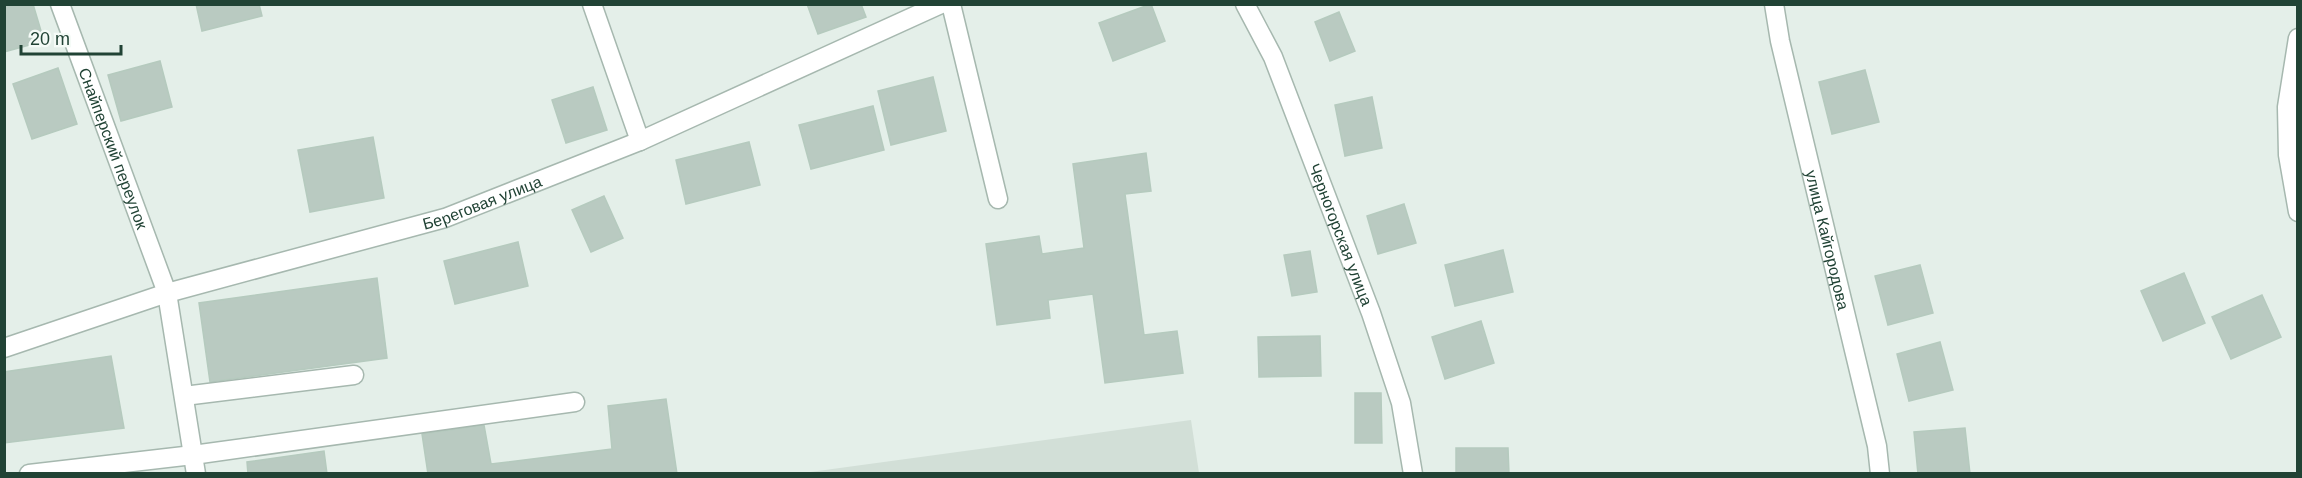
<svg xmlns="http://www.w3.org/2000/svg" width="2302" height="478" font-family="Arial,sans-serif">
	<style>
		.built { fill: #d2dfd7 }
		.building { fill: #b9cac1; stroke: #b5cabe; stroke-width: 1.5 }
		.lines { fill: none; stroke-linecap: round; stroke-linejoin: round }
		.service-casing { stroke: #a6b8af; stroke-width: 21 }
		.minor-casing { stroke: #a6b8af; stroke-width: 21 }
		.service { stroke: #fff; stroke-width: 18 }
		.minor { stroke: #fff; stroke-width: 18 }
		.labels { text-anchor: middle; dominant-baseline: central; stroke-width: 6; stroke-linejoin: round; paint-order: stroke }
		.street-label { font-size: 16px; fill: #214335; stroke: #f5fbf7 }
	</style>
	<rect width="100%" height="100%" fill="#e4efe9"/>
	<path class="built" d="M1191 420 1199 473H803Z"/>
	<path class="building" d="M4 4H33L44 41 4 52Z
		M196 4H259L262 16 202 31Z
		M807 4H861L866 17 818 34Z
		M1151 4 1165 41 1113 61 1099 23Z
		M1339 12 1355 51 1330 61 1315 22Z
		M160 61 172 107 121 121 108 75Z
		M58 68 77 124 32 139 13 84Z
		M1865 70 1879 122 1832 134 1819 82Z
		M933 77 946 131 891 145 878 91Z
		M593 87 607 130 566 143 552 100Z
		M1372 97 1382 148 1345 156 1335 105Z
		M873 106 884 150 811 169 799 125Z
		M373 137 384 198 310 212 298 150Z
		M749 142 760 185 686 204 676 160Z
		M1146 153 1151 191 1125 194 1144 335 1177 331 1183 373 1105 383 1093 294 1048 300 1050 318 997 325 986 244 1039 236 1042 254 1084 248 1073 164Z
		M604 196 623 238 591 252 572 210Z
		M1404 204 1416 243 1378 254 1367 216Z
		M518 242 528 286 455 304 444 261Z
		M1503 250 1513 292 1455 306 1445 265Z
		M1310 251 1317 292 1292 296 1284 255Z
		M1920 265 1933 313 1888 325 1875 276Z
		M2184 273 2205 323 2163 341 2141 291Z
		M377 278 387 358 210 382 199 303Z
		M2262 295 2281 337 2231 359 2212 317Z
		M1481 321 1494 363 1445 379 1432 337Z
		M1320 336 1321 376 1259 377 1258 337Z
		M1940 342 1953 390 1909 401 1897 354Z
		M111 356 124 428 4 443V372Z
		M1355 393H1381L1382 443H1355Z
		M666 399 677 474H428L422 434 484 425 491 464 612 449 608 406Z
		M1965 428 1970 474H1918L1914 432Z
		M1456 448H1508L1509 474H1456Z
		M324 451 327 474H248L247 462Z"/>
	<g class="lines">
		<g class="service-casing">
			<path id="service" d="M951 4 998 199
				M184 396 354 375
				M29 474 193 455 575 402"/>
		</g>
		<g class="minor-casing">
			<g id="minor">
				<path id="s1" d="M60 4 167 293 196 474"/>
				<path d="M592 4 640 141"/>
				<path id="s2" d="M1245 4 1273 57 1371 313 1401 403 1413 474"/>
				<path id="s3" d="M1774 4 1780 41 1877 446 1880 474"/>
				<path d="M2298 38 2287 107 2288 155 2298 212"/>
				<path id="s4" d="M4 348 167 293 445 218 640 141 941 4"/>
			</g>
		</g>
		<use href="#service" class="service"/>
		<use href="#minor" class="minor"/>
	</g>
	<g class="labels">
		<g class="street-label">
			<text stroke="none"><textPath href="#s1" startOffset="154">Снайперский переулок</textPath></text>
			<text stroke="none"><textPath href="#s4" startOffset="500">Береговая улица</textPath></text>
			<text stroke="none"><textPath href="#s2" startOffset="250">Черногорская улица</textPath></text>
			<text stroke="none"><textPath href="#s3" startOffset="242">улица Кайгородова</textPath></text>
		</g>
	</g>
	<rect width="2302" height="478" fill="none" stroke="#214335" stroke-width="12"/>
	<path d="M21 45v9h100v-9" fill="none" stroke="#214335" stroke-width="3"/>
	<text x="30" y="45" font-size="18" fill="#214335" stroke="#f5fbf7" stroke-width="4.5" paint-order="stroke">20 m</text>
</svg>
